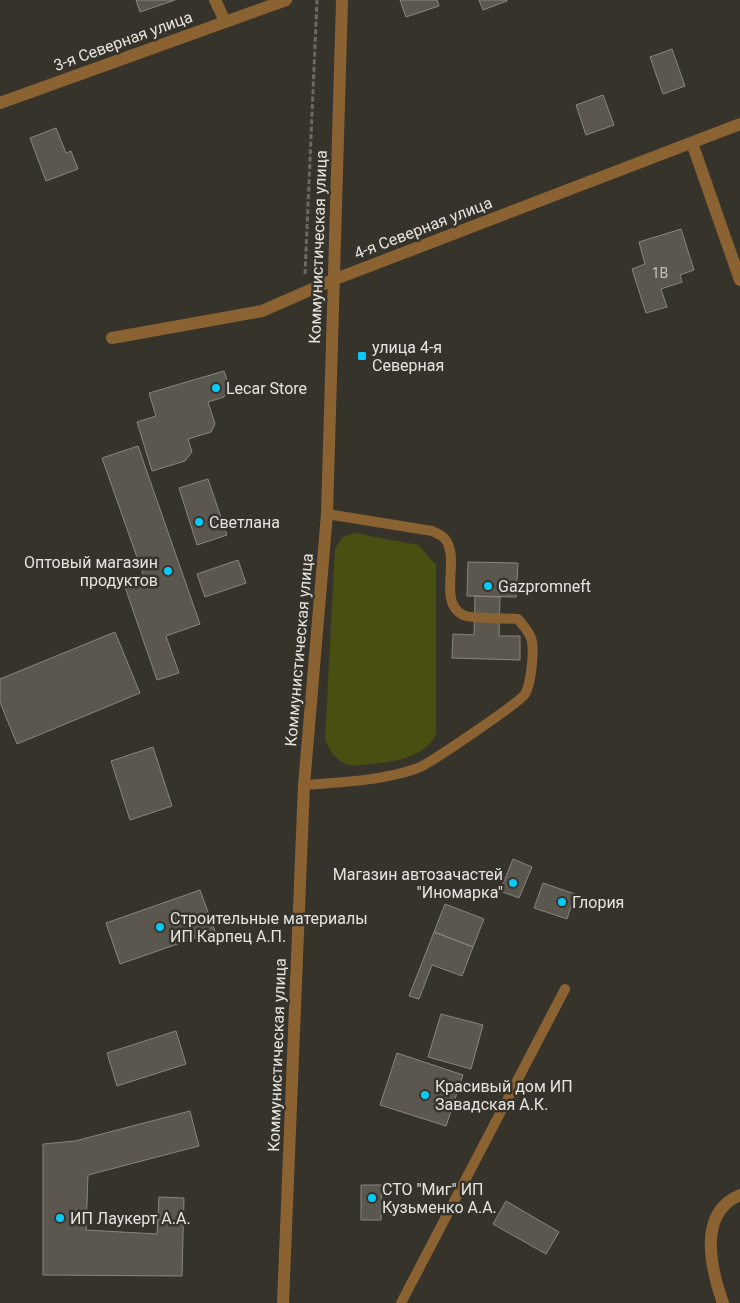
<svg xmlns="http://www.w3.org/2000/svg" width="740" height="1303" font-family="Roboto,sans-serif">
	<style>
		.green { fill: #484f11 }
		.building { fill: #5b574f; stroke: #89867d }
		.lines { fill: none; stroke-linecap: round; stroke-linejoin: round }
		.path { stroke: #6b6962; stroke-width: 3; stroke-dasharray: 5 2.5; stroke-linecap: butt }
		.service { stroke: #8b6232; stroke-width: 10 }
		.minor { stroke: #8b6232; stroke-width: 12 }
		.tertiary { stroke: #8b6232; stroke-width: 12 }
		.poi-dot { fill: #06cbf9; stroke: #36332b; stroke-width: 2 }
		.labels { text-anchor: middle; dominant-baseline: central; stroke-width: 5; stroke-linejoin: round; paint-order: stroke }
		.number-label { font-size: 14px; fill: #c3c1bb }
		.street-label { font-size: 16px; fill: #e6e4df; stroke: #36332b }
		.poi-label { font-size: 16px; fill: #e6e4df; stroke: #36332b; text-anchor: start }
	</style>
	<rect width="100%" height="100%" fill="#36332b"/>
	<path class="green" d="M354 533 418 545 436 565V734C423 763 381 762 354 766 337 763 332 754 325 740L335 548 343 537Z"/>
	<path class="building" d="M136 0H175L140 12Z
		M400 0H437L439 6 406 17Z
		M479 0H507V1L483 10Z
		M672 49 685 86 663 94 650 57Z
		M603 95 614 125 586 135 576 105Z
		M56 128 66 153 71 151 78 169 46 181 30 138Z
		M681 229 694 270 680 275 682 282 661 289 667 307 646 313 632 269 645 264 639 242Z
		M224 371 229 386 224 397 208 402 215 424 211 432 188 439 192 452 185 461 152 471 137 422 156 416 149 393Z
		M138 446 200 624 166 636 179 673 157 680 125 587 145 580 102 458Z
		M208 479 227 535 197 545 179 488Z
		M238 560 246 583 205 597 197 574Z
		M468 562 518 563 516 597 467 596Z
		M475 596 500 597 499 636H520V660L452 658 453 634 474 635Z
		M115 632 140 693 17 744 0 702V679Z
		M153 747 172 806 130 820 111 761Z
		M513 859 532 867 519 898 500 891Z
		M543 883 575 894 567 919 534 908Z
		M200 890 215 931 120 964 106 923Z
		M445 904 484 919 473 947 434 932Z
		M434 932 473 947 462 976 432 965 419 999 409 996Z
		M441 1014 483 1025 471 1069 428 1057Z
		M176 1031 186 1064 117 1086 107 1053Z
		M397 1053 463 1075 446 1126 380 1105Z
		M190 1111 199 1146 88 1175 86 1230 157 1234 159 1197 184 1198 182 1276 43 1275V1144L75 1141Z
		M361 1185H382L381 1220H361Z
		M506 1201 559 1232 546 1254 493 1224Z"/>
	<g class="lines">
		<path class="path" d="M305 274 317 0"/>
		<path class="service" d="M304 785C341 782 382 781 418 768 429 764 519 703 525 694 531 684 534 653 532 642 531 633 523 626 518 619 506 618 470 619 463 615 437 602 461 559 445 539 442 535 436 533 432 531L327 514
			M401 1303 565 989"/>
		<path class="minor" d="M215 0 225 21
			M0 103 286 0
			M692 143 740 280
			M112 338 262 311 333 280 740 124
			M723 1303C711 1269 697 1213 740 1195"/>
		<path class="tertiary" d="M283 1303 304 785 327 514 342 0"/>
	</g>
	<g class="poi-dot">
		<rect x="357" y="351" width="10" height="10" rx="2.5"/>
		<circle cx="216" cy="388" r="5"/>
		<circle cx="199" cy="522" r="5"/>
		<circle cx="168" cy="571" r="5"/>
		<circle cx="488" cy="586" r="5"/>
		<circle cx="513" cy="883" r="5"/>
		<circle cx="562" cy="902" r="5"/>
		<circle cx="160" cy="927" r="5"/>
		<circle cx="425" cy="1095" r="5"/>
		<circle cx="372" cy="1198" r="5"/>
		<circle cx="60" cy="1218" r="5"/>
	</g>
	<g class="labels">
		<g class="number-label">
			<text x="660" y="273">1В</text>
		</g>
		<g class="street-label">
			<text transform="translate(123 41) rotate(-20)">3-я Северная улица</text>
			<text transform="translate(423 228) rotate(-21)">4-я Северная улица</text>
			<text transform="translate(318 247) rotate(-88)">Коммунистическая улица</text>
			<text transform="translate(299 650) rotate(-85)">Коммунистическая улица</text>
			<text transform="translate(277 1055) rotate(-88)">Коммунистическая улица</text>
		</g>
		<g class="poi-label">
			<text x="372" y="347">улица 4-я<tspan x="372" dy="18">Северная</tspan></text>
			<text x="226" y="388">Lecar Store</text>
			<text x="209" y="522">Светлана</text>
			<text x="158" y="562" text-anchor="end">Оптовый магазин<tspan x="158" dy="18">продуктов</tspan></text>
			<text x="498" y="586">Gazpromneft</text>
			<text x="503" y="874" text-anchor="end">Магазин автозачастей<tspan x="503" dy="18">"Иномарка"</tspan></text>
			<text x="572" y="902">Глория</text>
			<text x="170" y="918">Строительные материалы<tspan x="170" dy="18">ИП Карпец А.П.</tspan></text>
			<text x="435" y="1086">Красивый дом ИП<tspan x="435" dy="18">Завадская А.К.</tspan></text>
			<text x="382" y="1189">СТО "Миг" ИП<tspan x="382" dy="18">Кузьменко А.А.</tspan></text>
			<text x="70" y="1218">ИП Лаукерт А.А.</text>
		</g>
	</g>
</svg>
